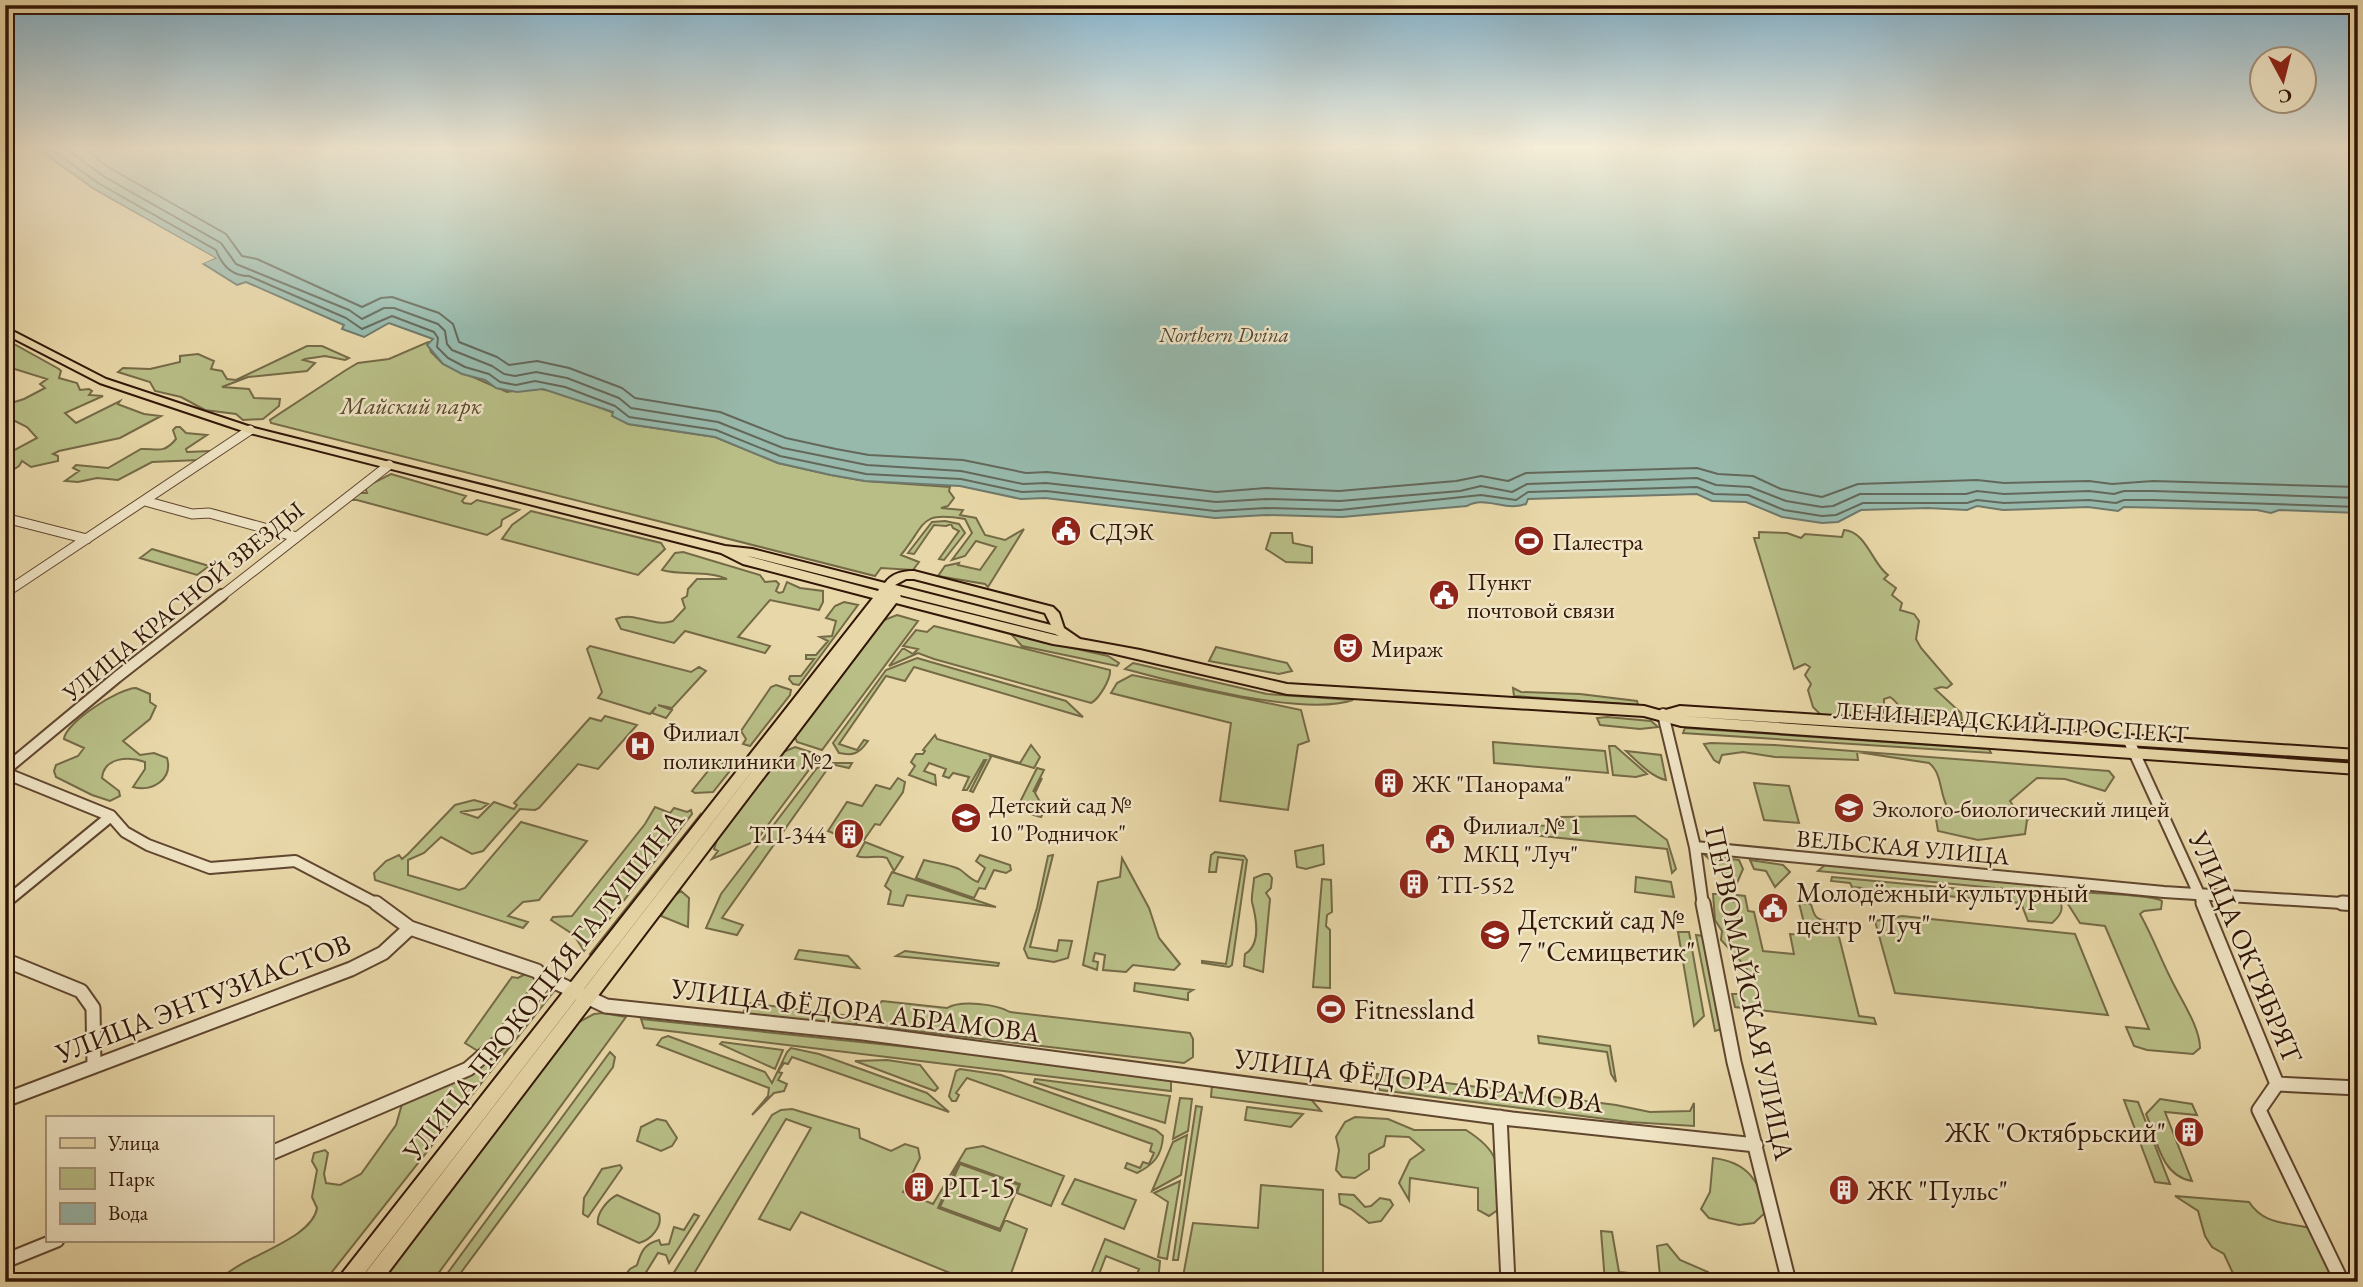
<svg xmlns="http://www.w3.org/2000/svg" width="2363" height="1287" font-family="'EB Garamond',serif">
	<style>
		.green { fill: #b8be86; stroke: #756a46; stroke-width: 2 }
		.water { fill: #97b9ac; stroke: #6f786a; stroke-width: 2 }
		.pier { fill: #e8d7a8 }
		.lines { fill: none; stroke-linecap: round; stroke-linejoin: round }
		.shore { stroke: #64685a; stroke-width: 2 }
		.minor-far2-casing { stroke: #60462f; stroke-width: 11 }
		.minor-far1-casing { stroke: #60462f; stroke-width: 14 }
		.minor-casing { stroke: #60462f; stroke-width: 17 }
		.major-casing { stroke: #321607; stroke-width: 4 }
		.minor-far2 { stroke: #f0e5c6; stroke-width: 9 }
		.minor-far1 { stroke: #f0e5c6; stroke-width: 10 }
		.minor { stroke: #f0e5c6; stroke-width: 13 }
		.major { fill: #e8d7a8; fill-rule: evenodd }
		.labels { text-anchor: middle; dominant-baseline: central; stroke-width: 5; stroke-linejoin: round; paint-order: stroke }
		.far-water-label { font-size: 21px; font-style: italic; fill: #504739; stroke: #f0e5c6 }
		.park-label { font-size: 24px; font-style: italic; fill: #5a482d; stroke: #f0e5c6 }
		.poi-label { font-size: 24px; fill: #321607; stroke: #f0e5c6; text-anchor: start }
		.street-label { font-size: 24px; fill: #321607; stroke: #f0e5c6 }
		.near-poi-label { font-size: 28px; fill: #321607; stroke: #f0e5c6; text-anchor: start }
		.near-street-label { font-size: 28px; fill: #321607; stroke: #f0e5c6 }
	</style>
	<rect width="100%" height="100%" fill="#e8d7a8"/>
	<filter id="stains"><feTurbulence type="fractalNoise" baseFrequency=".00286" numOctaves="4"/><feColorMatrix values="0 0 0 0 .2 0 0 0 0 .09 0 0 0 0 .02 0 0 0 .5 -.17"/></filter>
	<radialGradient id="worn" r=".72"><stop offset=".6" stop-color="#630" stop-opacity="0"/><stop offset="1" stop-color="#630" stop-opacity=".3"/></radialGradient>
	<path class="green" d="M5 339 59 369 61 371 59 378 77 383 80 390 89 389 92 391 89 395 103 396 65 413 76 423 120 401 118 404 120 405 144 414 161 416 120 438 59 451 53 454 58 456V461L31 467 22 461 19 466 5 475V455L37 438 27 427 9 418 5 405 24 399 45 388 40 384 47 379 5 366Z
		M428 342 431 352 443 364 507 392 535 388 564 393 614 413 628 424 715 437 778 463 831 475 865 481 950 487 949 491 954 498 948 506 941 508 963 510 960 515 976 518 985 535 1005 540 1024 529 988 587 985 584 938 576 945 566 959 563 958 565 980 570 996 547 976 541 965 556 952 560 972 533 965 519C919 511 927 523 901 555L919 562 913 570 881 568 875 576 271 423 270 420 346 370 358 363 389 359Z
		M307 346H322L349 358 345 360 325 356 305 359 303 360 315 363 307 371 248 377 222 387 249 389 254 398 280 399 279 406 263 419 243 420 236 414 205 410 181 397 155 391 150 382 118 372 123 368 150 369 180 362V356L198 354 214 361 211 369 222 371 227 379 236 380Z
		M176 427H180L186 433 207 435 186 449 187 452 213 451 199 460 152 462 118 480 97 478 78 482 65 481 79 471 73 468 76 465 108 468 141 449C156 448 163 455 176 439L173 430Z
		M391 474 466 496 462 501 464 503 471 504 477 500 519 510 502 520 501 526 487 535 357 500H349L357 493H367L365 487Z
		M531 511 661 543 665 549 638 575 502 539 512 525Z
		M945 521 959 524 965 533 944 560 939 559 959 531 953 528 951 524 946 526 934 525 914 554 908 553 932 522Z
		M1844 530C1866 531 1873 565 1888 575L1884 579 1896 588 1892 595 1902 603 1900 610 1914 614 1919 621 1916 639 1921 648 1952 684 1947 688 1941 687 1935 689 1961 713 1962 720 1948 723 1938 714 1912 720C1901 714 1900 703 1890 697L1884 699V713L1873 715 1861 710 1852 715H1821L1813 707 1808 690 1811 684 1805 675 1810 667 1805 664 1794 669 1754 538H1759V532L1787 533 1801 538 1805 534 1842 537Z
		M1271 533H1292L1293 543 1312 547V563L1286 562 1266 549Z
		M152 549 209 566 197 575 140 558Z
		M683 552 760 575 765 582 776 581 779 584 776 591 779 593 783 592 787 582 800 588 823 591V602L819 610 770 600 738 637 770 646 765 653 685 631 674 643 621 629 616 619C635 611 654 628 673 621L685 608 682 599 687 596 688 589 697 579H727C708 570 682 576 662 570L675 553Z
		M844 602 858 605 799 685 793 684 789 679 790 676H801L814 659H806V655H816L828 641 820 637 832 636 836 621 826 618 835 606Z
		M897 615 918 621 822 750 797 742 795 737 884 620Z
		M934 626 1110 670C1111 679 1099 699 1091 703L934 659 918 653 889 666 903 648 913 654 918 649 903 646 916 630 927 632Z
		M1011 634 1108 656 1119 663 1117 666 1022 646Z
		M590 646 691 672 699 667 706 671 672 708 658 705 672 710 666 718 652 713 656 707 650 714 598 698 602 692 587 649Z
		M1216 647 1287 663 1292 671 1279 674 1209 661Z
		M917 658 1066 701 1083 717 914 667 905 681 886 676 839 744 857 750 864 740 868 741C859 754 853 756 839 753L833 743 886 670Z
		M1133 663 1267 694 1353 700C1304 717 1177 683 1125 669Z
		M1132 675 1301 710 1309 741 1298 745 1288 810 1220 801 1231 723 1111 693 1117 683Z
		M776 685 791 690 790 695 750 746 743 744 746 739 741 731 771 687Z
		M136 688 150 694V702L156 706 150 719 123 741 140 755 154 753 167 758C173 779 153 792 133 787L145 769V762C129 756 104 757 102 778L119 791 120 796 110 801 92 795 56 777 54 771 56 765 78 756 84 748 64 739C65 723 119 688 136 688Z
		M1513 688 1521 692 1580 694 1637 701 1638 705 1514 696Z
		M605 716 637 725 598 769 578 764 539 808 535 810 520 809 483 851 472 854 441 837 424 853 408 860V875L459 890 465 888 521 822 587 841 539 900 523 902 508 916 528 922 523 928 375 880 374 873 386 861 399 855 402 859 408 854 455 805 474 800 488 804 481 809 460 812 478 818 494 802 514 809 517 805 514 803 590 718 601 721Z
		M1607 717 1651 721 1658 727 1640 729 1600 725 1597 718Z
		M1685 728 1989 749 1991 753 1683 733Z
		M935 735 937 739 1020 763 1031 745 1040 757 1034 768 989 755 991 757 973 792 970 791 986 760H984L967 790H963L969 777 953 773 949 778 943 776 946 769 929 763 924 771 935 775 936 785 909 775 915 766 911 762 916 754H923L925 751 923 750Z
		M1493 742 1605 751 1608 773 1494 763Z
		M1711 743 1775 745 2109 771 2114 777 2105 791 2065 779 2037 778 2010 801 2015 808 2031 818 2027 820 2025 834 1978 840 1938 831 1936 819 1946 816 1948 808C1939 794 1943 774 1929 763L1857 752 1858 760 1775 757 1743 752 1722 755 1719 763 1714 760 1704 744Z
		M1609 746H1615L1647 774 1636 777 1613 775Z
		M795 747 820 755 756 841 712 859 718 851 714 849 717 840 783 752Z
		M1626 751 1661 755 1666 780C1651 777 1637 761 1626 751Z
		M730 760 737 762 713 792 695 793 692 791 716 761 727 764Z
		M832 763H852L849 768 831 764 722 918 743 925 737 935 706 928 721 894 817 768Z
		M1037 768 1044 770 1033 792 1042 778 1035 793 1045 811 1041 817 1016 810Z
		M898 778 905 782 903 792 880 825 875 824 864 840 854 838 861 827 851 823 840 836 828 831 847 802 862 806 876 785 890 789Z
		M1754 783 1789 786 1799 823 1764 820Z
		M655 807 670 813 674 808 687 812 691 810 692 814 584 951 574 935 551 920 553 917 572 916 645 824Z
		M700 815V820L593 955 590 954Z
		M1635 816 1667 840 1676 869 1672 873 1667 849 1493 831 1503 832V826L1507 824 1549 826 1557 817Z
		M865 842 903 857 894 871 887 858C877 854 865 860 857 856Z
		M1323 845 1324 864 1306 869 1297 867 1295 851Z
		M1215 852 1244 856 1247 860 1232 965 1229 967 1202 963V961L1226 964 1243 860 1218 857 1216 872H1209L1211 855Z
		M980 855 1010 865 1011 870 1006 873 994 870 985 889 979 888 974 898 916 878 924 860C935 863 949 864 959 869 966 873 969 879 978 882L985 868 976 861Z
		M1053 855 1030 947 1057 951 1059 940 1072 941 1068 958 1054 962 1028 958 1024 949 1037 908 1048 856Z
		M1706 856 1739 860 1743 869 1737 883H1733Z
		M1122 858 1149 908 1159 938 1180 964 1174 970 1133 965 1126 972 1103 970 1105 955 1095 953 1093 961 1098 962 1097 970 1083 965 1098 882 1120 877Z
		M1750 860 1783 865 1790 872 1775 887 1766 871 1754 869Z
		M1825 865 2055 887 2058 894 1818 871Z
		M892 872 996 907 907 895 903 906 888 904 891 891 885 886Z
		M1264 874H1269L1272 878 1271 888 1266 893 1270 899 1263 972 1244 966 1245 954C1262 944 1256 917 1252 902 1251 895 1254 885 1254 878Z
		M1636 877 1671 882 1674 897 1635 892Z
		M1832 877 2059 898C2065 909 2060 916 2052 923L2028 921 2021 903 1852 887 1850 883 1831 881Z
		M1322 879 1331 880 1332 912 1327 915 1326 926 1330 930V988L1313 987Z
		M681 891 689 898 688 927 661 916 671 898Z
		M2071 891C2089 894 2153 894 2162 901L2161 909 2144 911 2140 914C2153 937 2161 960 2173 983 2182 1001 2200 1028 2200 1048L2193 1054 2147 1050 2134 1046 2126 1027 2149 1029 2105 926 2080 923 2066 901V893Z
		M1713 894H1731L1734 901 1737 895 1745 896 1748 911 1754 912 1763 951 1794 954 1790 934 1807 935 1799 903 1811 904C1815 920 1817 919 1831 922L1837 929 1859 1016 1874 1018 1876 1024 1735 1007 1732 994H1739L1750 980 1746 967 1721 940 1722 931 1715 920Z
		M1902 916 2075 934 2108 1015 1895 993 1875 921Z
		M1678 932H1689L1704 1016 1694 1026Z
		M1696 935 1704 936 1722 1029 1715 1031Z
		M799 950 848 956 859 968 795 959Z
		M905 951 999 963 998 966 896 956Z
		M531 971 539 980 492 1041 478 1051 465 1043 512 977 518 978Z
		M1135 983 1193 990 1188 993V1000L1134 991Z
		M555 990 324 1282H218C237 1257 312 1241 317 1208L312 1197 317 1170 312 1161 314 1153 325 1150 328 1153 324 1174 326 1183 340 1185 361 1174 396 1125 402 1104 497 1049 547 992Z
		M882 1001 947 1008C961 1000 996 1004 1010 1012L1190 1033 1193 1039V1057L1184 1063 882 1027 877 1023C874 1015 876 1007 882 1001Z
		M748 1003 859 1017 858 1022 849 1028 720 1011 743 1013Z
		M603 1013 626 1017 432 1282H383L387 1271 577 1023 594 1014Z
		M641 1019 1167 1074 1171 1081V1091L644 1028Z
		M668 1036 765 1072 772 1083 787 1052 791 1048 819 1054 927 1093 949 1112 792 1057 788 1064 784 1063 778 1072 782 1073 778 1080 787 1084 784 1091 774 1093 752 1115 768 1096 769 1088 657 1045 662 1038Z
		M1538 1036 1610 1046 1616 1082 1611 1074 1607 1052 1539 1043Z
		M722 1042 783 1050 775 1069 720 1044Z
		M610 1052 615 1057 613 1067 454 1282H441Z
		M887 1060 920 1065 938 1088 935 1091 855 1061Z
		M960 1069 1001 1075 1156 1130 1163 1136C1162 1156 1153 1165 1137 1173L1125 1168 1127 1163 1140 1168 1143 1162 1149 1164 1154 1153 1150 1151 1152 1144 967 1078 956 1093 959 1095 956 1101H952L949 1096 956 1071Z
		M1377 1074 1616 1105 1650 1112 1690 1111 1694 1103V1126L1629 1122 1380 1090 1376 1082Z
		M1035 1079 1170 1096 1165 1123 1034 1082Z
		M1212 1085 1310 1098 1321 1111 1211 1097Z
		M1180 1098 1192 1099 1188 1131 1173 1139Z
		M2160 1099 2192 1104 2197 1115 2165 1112 2192 1181C2161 1176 2157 1140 2146 1114Z
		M2124 1100 2138 1102 2170 1184 2155 1182Z
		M1196 1106 1202 1107 1178 1260H1173Z
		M1247 1107 1303 1114 1291 1127 1245 1120Z
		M792 1109 859 1129 860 1138 891 1151 905 1144 918 1148 920 1158 903 1192 933 1204 966 1149 983 1146 1064 1176 1051 1206 1017 1193 1020 1184 959 1162 938 1208 1000 1231 1005 1220 1027 1229 1008 1282H972L801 1212 790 1230 759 1219 811 1128 786 1119 689 1282H668L772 1115 781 1110Z
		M1355 1117 1388 1119 1414 1130H1466C1504 1154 1498 1168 1499 1209L1489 1216 1478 1210V1188L1410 1178 1409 1200 1399 1183 1410 1160 1424 1150 1409 1137 1386 1136 1384 1146 1369 1154V1169L1355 1178 1342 1177 1336 1170 1339 1150 1336 1137 1345 1122Z
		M657 1119 666 1121 677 1138 672 1146 661 1151 637 1141 641 1127Z
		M1187 1135 1181 1175 1152 1191 1173 1142Z
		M1713 1158C1747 1162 1759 1180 1767 1211L1754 1223 1739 1225 1709 1218 1701 1209 1710 1192Z
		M960 1164 1019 1185 1000 1229 940 1207Z
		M620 1165 622 1168 588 1217 583 1214 584 1198 602 1169Z
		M1075 1179 1136 1200 1124 1229 1062 1204Z
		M1180 1181 1167 1259 1158 1257 1168 1202 1154 1193Z
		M1261 1185 1323 1190V1282H1182L1193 1223 1258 1228Z
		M1339 1194 1354 1195 1365 1207 1371 1206 1380 1198 1390 1200 1393 1205 1381 1221 1369 1223 1351 1209 1340 1204Z
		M617 1195 659 1214C663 1226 651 1240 639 1243L598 1224C596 1214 607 1200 617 1195Z
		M2175 1196 2249 1202C2264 1225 2286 1222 2310 1228L2339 1282H2237L2224 1254 2212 1247 2205 1236 2198 1211Z
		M694 1214 699 1216 669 1263 666 1255 658 1253 640 1282H620L630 1269 637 1265C641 1252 644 1244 659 1240L661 1245 669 1244 674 1227 684 1230Z
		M1601 1231 1612 1232 1619 1272 1660 1276 1657 1246 1667 1244 1680 1260 1708 1272 1711 1282H1605Z
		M1105 1239 1160 1261 1158 1282H1134L1139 1269 1106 1256 1096 1282H1088Z"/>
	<path class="water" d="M32 149H2358V513L2279 510 2271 513 2257 510 2124 507 2118 511 2088 507 2003 510 1977 506 1967 510 1927 508 1861 510 1838 522 1822 523 1782 517 1746 502 1712 501 1697 494 1528 499 1526 504C1507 512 1484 495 1467 506L1342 517 1266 515 1215 518 1045 498 1021 499 960 486 865 481 831 475 778 463 715 437 628 424 612 416 613 412 543 389 517 392 496 388 485 380 462 374 443 364 427 345 433 339 389 323 364 337 342 329 344 325 246 282 237 285 202 263 215 258 94 189 44 153Z"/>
	<path class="pier" d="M92 189 215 258 199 265 200 261 207 257 89 190Z"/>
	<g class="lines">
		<path class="shore" d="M51 149 98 183 216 250C222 266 232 276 249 276L346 318 362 329 392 316 434 332 438 338 437 347 448 358 465 367 489 374 500 382 516 385 535 381 565 387 615 406 629 417 716 430 780 456 866 474 961 479 1022 492 1046 491 1215 511 1266 508 1340 510 1481 495 1516 500 1528 492 1697 487 1714 494 1748 495 1784 510 1822 516 1836 515 1863 503H1967L1977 500 2004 503 2089 500 2116 503 2124 500H2153L2358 507
			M67 149 103 176 221 243 236 264 349 310 362 319 384 308H394L438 324 445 331 447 344 452 350 492 366 504 374 515 376 536 372 567 378 619 398 631 408 718 422 783 448 867 465 961 471 1023 484 1046 483 1216 502 1266 499 1340 501 1460 491 1481 486 1512 492 1527 484 1697 478 1716 485 1750 487 1786 501 1822 507 1833 506 1860 494H1966L1977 491 2004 494 2089 491 2114 494 2124 491H2153L2358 498
			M85 149 108 167 226 234 242 256 257 259 362 307 381 298 392 297 439 313 453 324 459 342 497 357 509 365 537 361 569 368 622 388 635 398 720 412 786 438 836 449 869 455 963 460 1026 473 1047 472 1216 492 1266 488 1339 491 1456 481 1481 476 1508 481 1526 473 1697 468 1718 474 1753 476 1781 489 1822 497 1858 484 1977 480 2004 483 2089 481 2112 484 2153 481 2358 487"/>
		<g class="minor-far2-casing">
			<path id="minor-far2" d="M145 501 192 514 209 513 297 537
				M5 518 87 539
				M5 593 250 430
				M220 597 389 465"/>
		</g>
		<g class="minor-far1-casing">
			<path id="minor-far1" d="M1663 714 1695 847 1703 905
				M2129 741 2204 905
				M5 770 117 677 222 595
				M5 773 111 816 125 832 148 845 210 868 295 861 379 905
				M1695 847 2164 892 2358 904
				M5 903 111 816"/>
		</g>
		<g class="minor-casing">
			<path id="minor" d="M376 903 410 928 537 971 546 981 555 982 606 1006 863 1033 1512 1119 1756 1145
				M1703 903 1734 1062 1789 1282
				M2203 903 2277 1084 2259 1110 2342 1282
				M2342 903 2358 904
				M5 960 81 991 93 1008 94 1066
				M2277 1084 2358 1088
				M5 1100 351 969 383 953 410 928
				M1500 1117 1508 1282
				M271 1153 468 1069 499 1042 546 981
				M5 1261 57 1240"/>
		</g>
		<g class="major-casing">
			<path id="major" d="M5 327 106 379 254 428 725 546 752 549 885 583C892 573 903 571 914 571L1053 607 1059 613 1064 628 1080 639 1140 650 1287 684 1644 706 1662 711 1680 706 2358 750V760L1680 716 2358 764V774L1681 726 1644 716 1287 694 1111 653 1053 644 896 603 381 1282H360L363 1276 884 600 358 1282H337L340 1276 873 598 743 564 721 553 246 432 100 383 5 334ZM747 556 752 557 879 589 878 591ZM906 579H914L1045 613 1051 625 895 585ZM900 595 1055 634 1059 636 901 597Z"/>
		</g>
		<use href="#minor-far2" class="minor-far2"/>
		<use href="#minor-far1" class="minor-far1"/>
		<use href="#minor" class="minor"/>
		<use href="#major" class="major"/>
	</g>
	<linearGradient id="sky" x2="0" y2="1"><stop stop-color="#87b6d0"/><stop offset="0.45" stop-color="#f5edd8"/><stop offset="1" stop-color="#f5edd8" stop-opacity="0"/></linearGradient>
	<rect width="2363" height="329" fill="url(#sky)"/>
	<defs>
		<g id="civic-disc" transform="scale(1.575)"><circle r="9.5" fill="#8f2418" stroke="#f0e5c6"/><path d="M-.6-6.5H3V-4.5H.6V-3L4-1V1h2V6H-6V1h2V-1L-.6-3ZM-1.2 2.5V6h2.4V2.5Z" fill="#fff"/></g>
		<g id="stadium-disc" transform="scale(1.575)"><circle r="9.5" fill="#8f2418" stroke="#f0e5c6"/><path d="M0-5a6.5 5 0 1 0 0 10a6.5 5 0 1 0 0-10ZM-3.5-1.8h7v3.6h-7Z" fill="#fff"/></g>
		<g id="theatre-disc" transform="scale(1.575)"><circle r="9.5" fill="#8f2418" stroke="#f0e5c6"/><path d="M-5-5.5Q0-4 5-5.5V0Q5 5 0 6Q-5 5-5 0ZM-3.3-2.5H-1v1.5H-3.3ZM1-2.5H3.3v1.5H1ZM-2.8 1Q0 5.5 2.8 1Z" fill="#fff"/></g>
		<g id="hospital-disc" transform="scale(1.575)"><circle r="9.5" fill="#8f2418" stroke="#f0e5c6"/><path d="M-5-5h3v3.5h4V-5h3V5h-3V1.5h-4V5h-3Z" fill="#fff"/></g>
		<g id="building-disc" transform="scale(1.575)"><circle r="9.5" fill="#8f2418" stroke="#f0e5c6"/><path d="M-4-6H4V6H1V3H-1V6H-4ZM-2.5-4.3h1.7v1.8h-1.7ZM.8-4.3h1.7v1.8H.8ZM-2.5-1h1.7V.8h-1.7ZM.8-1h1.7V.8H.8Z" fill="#fff"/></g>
		<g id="school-disc" transform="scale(1.575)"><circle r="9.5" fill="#8f2418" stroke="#f0e5c6"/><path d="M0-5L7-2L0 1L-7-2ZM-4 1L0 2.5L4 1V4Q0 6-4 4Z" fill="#fff"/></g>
	</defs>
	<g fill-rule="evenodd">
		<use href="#civic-disc" x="1066" y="531"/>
		<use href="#stadium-disc" x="1529" y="541"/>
		<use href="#civic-disc" x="1444" y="595"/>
		<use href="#theatre-disc" x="1348" y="648"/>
		<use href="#hospital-disc" x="640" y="746"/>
		<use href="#building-disc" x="1389" y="783"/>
		<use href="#school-disc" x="1849" y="808"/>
		<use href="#school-disc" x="966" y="818"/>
		<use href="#building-disc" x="849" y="834"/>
		<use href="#civic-disc" x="1440" y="839"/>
		<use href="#building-disc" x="1414" y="884"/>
		<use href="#civic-disc" x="1773" y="908"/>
		<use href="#school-disc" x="1495" y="935"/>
		<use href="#stadium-disc" x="1331" y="1009"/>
		<use href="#building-disc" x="2189" y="1132"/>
		<use href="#building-disc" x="919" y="1187"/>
		<use href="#building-disc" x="1844" y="1190"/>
	</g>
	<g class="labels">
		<g class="far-water-label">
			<text x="1224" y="334">Northern Dvina</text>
		</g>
		<g class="park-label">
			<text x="411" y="405">Майский парк</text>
		</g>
		<g class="poi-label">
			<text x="1089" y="531">СДЭК</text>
			<text x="1552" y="541">Палестра</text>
			<text x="1467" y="581">Пункт<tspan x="1467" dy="28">почтовой связи</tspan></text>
			<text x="1371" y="648">Мираж</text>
			<text x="663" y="732">Филиал<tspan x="663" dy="28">поликлиники №2</tspan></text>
			<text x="1412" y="783">ЖК "Панорама"</text>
			<text x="989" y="804">Детский сад №<tspan x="989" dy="28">10 "Родничок"</tspan></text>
			<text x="1872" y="808">Эколого-биологический лицей</text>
			<text x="1463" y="825">Филиал № 1<tspan x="1463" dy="28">МКЦ "Луч"</tspan></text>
			<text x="826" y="834" text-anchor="end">ТП-344</text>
			<text x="1437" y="884">ТП-552</text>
		</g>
		<g class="street-label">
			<text transform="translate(183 601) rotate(-39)">УЛИЦА КРАСНОЙ ЗВЕЗДЫ</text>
			<text transform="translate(2011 722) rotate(4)">ЛЕНИНГРАДСКИЙ ПРОСПЕКТ</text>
			<text transform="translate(1903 847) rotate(5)">ВЕЛЬСКАЯ УЛИЦА</text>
		</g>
		<g class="near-poi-label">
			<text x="1796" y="892">Молодёжный культурный<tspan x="1796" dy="32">центр "Луч"</tspan></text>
			<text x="1518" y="919">Детский сад №<tspan x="1518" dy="32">7 "Семицветик"</tspan></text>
			<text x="1354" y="1009">Fitnessland</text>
			<text x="2166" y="1132" text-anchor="end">ЖК "Октябрьский"</text>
			<text x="942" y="1187">РП-15</text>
			<text x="1867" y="1190">ЖК "Пульс"</text>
		</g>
		<g class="near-street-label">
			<text transform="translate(2246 947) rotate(67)">УЛИЦА ОКТЯБРЯТ</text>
			<text transform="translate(543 985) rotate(-52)">УЛИЦА ПРОКОПИЯ ГАЛУШИНА</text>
			<text transform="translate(1750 993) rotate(78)">ПЕРВОМАЙСКАЯ УЛИЦА</text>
			<text transform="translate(203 998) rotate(-21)">УЛИЦА ЭНТУЗИАСТОВ</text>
			<text transform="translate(856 1010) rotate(7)">УЛИЦА ФЁДОРА АБРАМОВА</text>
			<text transform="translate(1419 1080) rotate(7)">УЛИЦА ФЁДОРА АБРАМОВА</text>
		</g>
	</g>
	<rect width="2363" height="1287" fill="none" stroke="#e8d7a8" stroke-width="28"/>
	<rect x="7" y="7" width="2349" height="1273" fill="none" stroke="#321607" stroke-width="3.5"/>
	<rect x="14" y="14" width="2335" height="1259" fill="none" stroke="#321607" stroke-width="2"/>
	<rect x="46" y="1116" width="228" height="126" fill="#f0e5c6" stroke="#a4927a" stroke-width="2"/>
	<rect x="60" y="1138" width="35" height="10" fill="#e8d7a8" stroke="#a4927a" stroke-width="2"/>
	<text x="108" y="1150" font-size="21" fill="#321607">Улица</text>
	<rect x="60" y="1168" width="35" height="21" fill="#b8be86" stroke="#a4927a" stroke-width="2"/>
	<text x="108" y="1186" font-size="21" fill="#321607">Парк</text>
	<rect x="60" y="1203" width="35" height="21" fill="#97b9ac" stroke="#a4927a" stroke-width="2"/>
	<text x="108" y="1220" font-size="21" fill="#321607">Вода</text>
	<g transform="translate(2283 80) rotate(173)"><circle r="33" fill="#f0e5c6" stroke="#a4927a" stroke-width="2"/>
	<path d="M0-5L12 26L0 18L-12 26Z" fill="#8f2418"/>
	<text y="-10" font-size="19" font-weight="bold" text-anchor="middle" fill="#321607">С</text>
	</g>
	<rect width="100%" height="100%" filter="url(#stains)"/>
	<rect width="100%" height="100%" fill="url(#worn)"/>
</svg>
